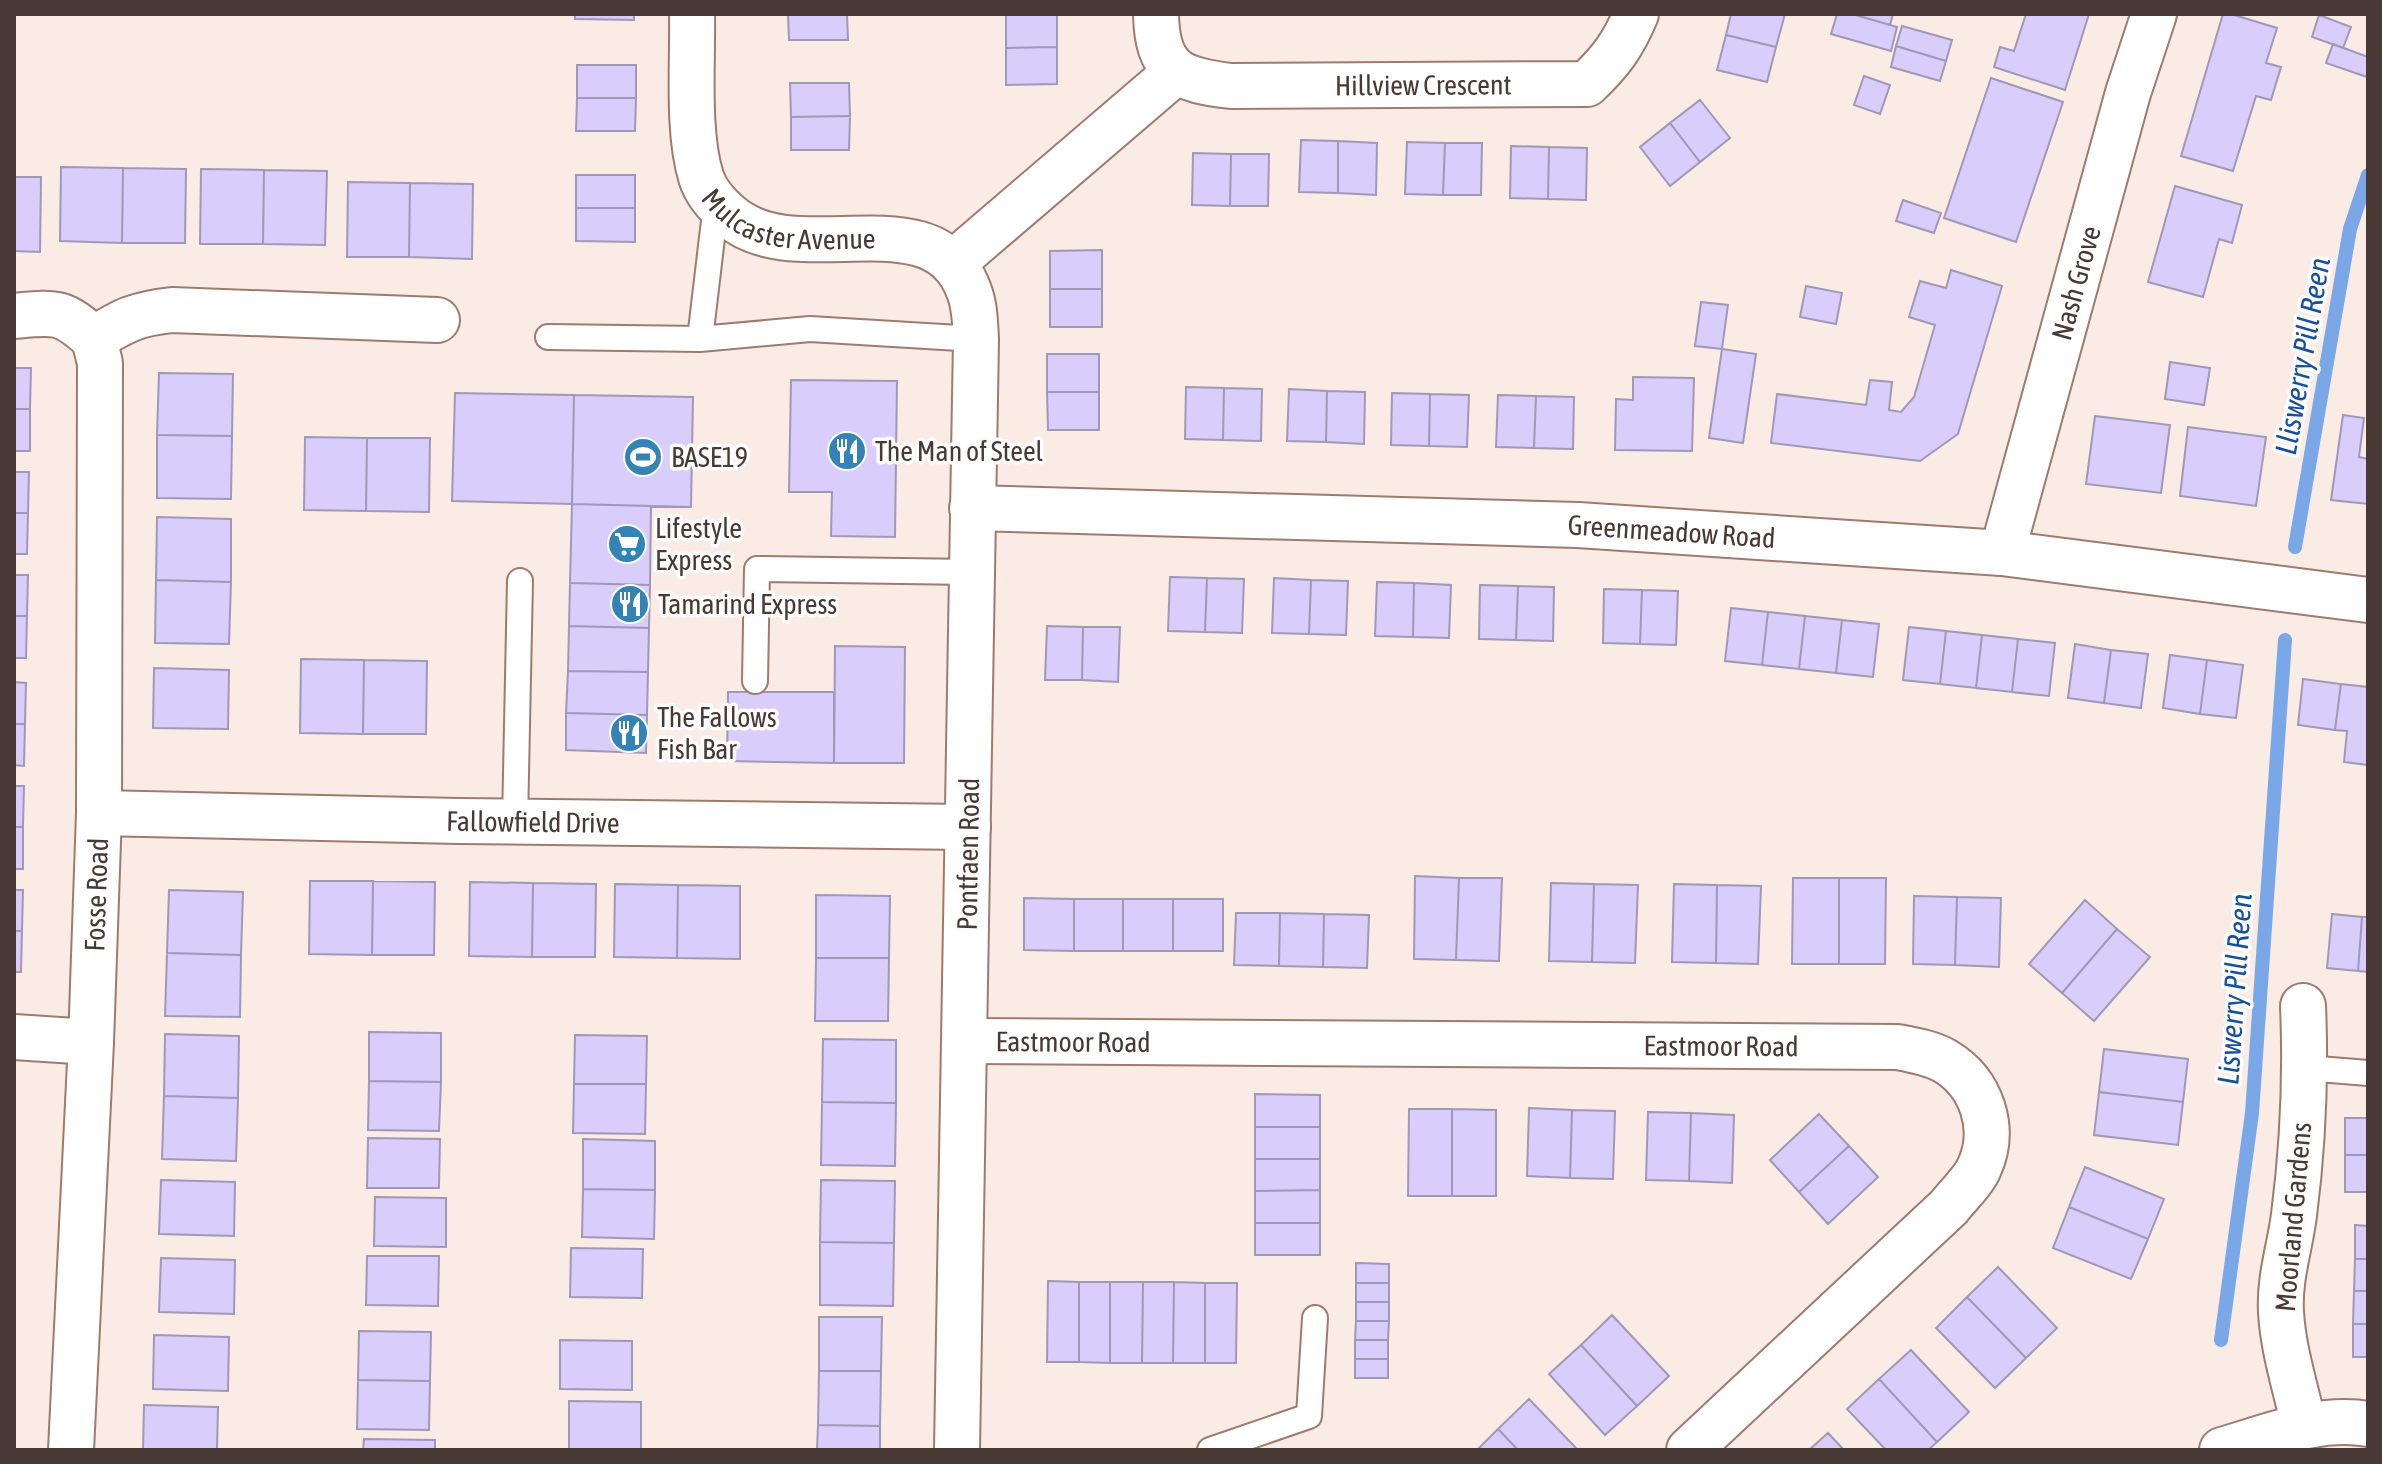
<svg xmlns="http://www.w3.org/2000/svg" width="2382" height="1464" font-family="'Asap Condensed',sans-serif">
	<style>
		.lines { fill: none; stroke-linecap: round; stroke-linejoin: round }
		.stream { stroke: #7aa7e7; stroke-width: 14 }
		.building { fill: #d8cdfb; stroke: #9f98b7; stroke-width: 2 }
		.service-casing { stroke: #9d7b6e; stroke-width: 28 }
		.minor-casing { stroke: #9d7b6e; stroke-width: 48 }
		.service { stroke: #fff; stroke-width: 24 }
		.minor { stroke: #fff; stroke-width: 44 }
		.labels { text-anchor: middle; dominant-baseline: central; stroke-width: 7; stroke-linejoin: round; paint-order: stroke }
		.street-label { font-size: 28px; fill: #483934; stroke: #fcfcfc }
		.poi-label { font-size: 28px; fill: #483934; stroke: #fcfcfc; text-anchor: start }
		.water-label { font-size: 30px; font-style: italic; fill: #164f9b; stroke: #fcfcfc }
	</style>
	<rect width="100%" height="100%" fill="#fbebe5"/>
	<g class="lines">
		<path class="stream" d="M2295 547 2350 229 2368 175
			M2221 1340 2252 1113 2285 640"/>
	</g>
	<path class="building" d="M575 14H634V20L575 19Z
		M788 14H847L848 40H789Z
		M1006 14H1057V47L1006 48Z
		M1731 14H1785L1776 47 1726 35Z
		M1837 14H1852L1897 27 1891 51 1831 34Z
		M1852 14H1893L1890 25Z
		M2026 14H2089L2065 90 1994 67 2000 47 2014 51Z
		M2223 14H2231L2277 28 2266 63 2281 67 2271 100 2256 96 2233 171 2181 156Z
		M2319 15 2351 27 2343 48 2312 37Z
		M1902 26 1952 40 1946 61 1896 46Z
		M1726 35 1776 47 1767 82 1717 70Z
		M2333 44 2368 57 2367 77 2326 63Z
		M1896 46 1946 61 1940 81 1891 67Z
		M1057 47V84L1006 85V48Z
		M577 65H636V98H577Z
		M1864 76 1890 85 1880 114 1854 105Z
		M1991 78 2063 102 2016 242 1944 218Z
		M790 83H849L850 116 791 117Z
		M577 98H636L635 131H576Z
		M1700 100 1730 138 1700 162 1670 123Z
		M850 116 849 150H791V117Z
		M1670 123 1700 162 1670 186 1640 147Z
		M1301 140 1338 141V193L1299 192Z
		M1338 141 1377 143 1376 195 1338 193Z
		M1407 142 1445 143 1443 195 1405 194Z
		M1445 143H1482L1481 195H1443Z
		M1511 146 1549 147 1548 199 1510 198Z
		M1549 147 1587 148 1586 200 1548 199Z
		M1193 153 1231 154 1230 206 1192 205Z
		M1231 154H1269L1268 206H1230Z
		M61 167 123 168 122 243 60 241Z
		M123 168 186 169 185 243H122Z
		M201 169 264 170 263 244H200Z
		M264 170 327 171 325 245 263 244Z
		M576 175H635V208H576Z
		M14 177H41L40 252 14 251Z
		M348 182 410 183 409 257H347Z
		M410 183 473 184 472 259 409 257Z
		M2175 186 2242 205 2232 243 2219 239 2203 297 2148 282Z
		M1903 200 1941 213 1934 233 1896 221Z
		M576 208H635V242L576 241Z
		M1102 250V289H1050V251Z
		M1951 270 2002 286 1958 434 1920 461 1771 443 1777 394 1866 405 1870 380 1892 382 1889 410 1901 412 1914 397 1935 325 1909 317 1920 281 1946 288Z
		M1806 286 1842 293 1836 324 1800 317Z
		M1050 289H1102V327H1050Z
		M1701 302 1728 305 1722 349 1695 346Z
		M1722 349 1756 354 1743 443 1709 438Z
		M1047 354H1099V392H1047Z
		M2170 362 2210 368 2204 405 2165 399Z
		M14 368H31L30 409H14Z
		M159 373 233 374 232 436 157 435Z
		M1633 377 1694 378 1692 451 1615 450 1616 399 1633 400Z
		M791 380 897 381 895 537 831 536 832 492H789Z
		M1186 387 1224 388 1223 440 1185 439Z
		M1224 388 1262 389 1261 441 1223 440Z
		M1289 389 1327 391 1326 442 1287 441Z
		M1327 391 1365 392 1364 444 1326 442Z
		M1047 392H1099V430H1048Z
		M455 393 574 395 572 504 452 501Z
		M1392 393 1430 394 1429 446 1391 445Z
		M1430 394 1469 395 1467 447 1429 446Z
		M574 395 693 397 691 507 572 504Z
		M1498 395 1536 396 1534 448 1496 447Z
		M1536 396 1574 397 1573 449 1534 448Z
		M14 409H30V451H14Z
		M2343 415 2364 418 2359 457 2368 459V504L2331 500Z
		M2095 416 2170 425 2161 493 2086 484Z
		M2188 427 2266 437 2256 506 2180 496Z
		M157 435 232 436 231 499 157 498Z
		M305 437 367 438 366 511 304 510Z
		M367 438H430L429 512 366 511Z
		M14 472H29L28 513H14Z
		M572 504 651 506 650 585 570 583Z
		M14 513H28L27 554H14Z
		M157 517 231 519V582L156 580Z
		M14 575H28L27 616H14Z
		M1170 577 1207 578 1205 632 1168 631Z
		M1207 578 1244 579 1242 633 1205 632Z
		M1274 578 1311 580 1309 634 1272 633Z
		M156 580 231 582 229 644 155 643Z
		M1311 580 1348 581 1346 635 1309 634Z
		M1377 582 1414 583 1413 637 1375 636Z
		M570 583 650 585 649 628 569 626Z
		M1414 583 1451 585 1449 638 1413 637Z
		M1480 585 1518 586 1516 640 1479 639Z
		M1518 586 1554 587 1553 641 1516 640Z
		M1604 589 1642 590 1640 644 1603 643Z
		M1642 590 1678 591 1676 645 1640 644Z
		M1731 608 1768 612 1762 665 1725 661Z
		M1768 612 1805 616 1799 669 1762 665Z
		M14 616H27L26 658H14Z
		M1805 616 1842 620 1836 673 1799 669Z
		M1842 620 1879 624 1873 677 1836 673Z
		M569 626 649 628 648 672 568 671Z
		M1047 626 1083 627 1082 680H1045Z
		M1083 627H1120L1118 682 1082 680Z
		M1909 627 1946 631 1940 684 1903 680Z
		M1946 631 1982 635 1976 688 1940 684Z
		M1982 635 2018 639 2012 692 1976 688Z
		M2018 639 2055 643 2049 696 2012 692Z
		M2075 644 2111 650 2104 703 2068 698Z
		M835 646 905 647 904 763H834Z
		M2111 650 2148 654 2141 708 2104 703Z
		M2170 655 2207 660 2200 714 2163 708Z
		M301 659 364 660 363 734 300 733Z
		M364 660 427 661 426 734H363Z
		M2207 660 2243 665 2236 718 2200 714Z
		M154 668 229 670 228 729 153 728Z
		M568 671 648 672 647 715 566 713Z
		M2303 679 2341 684 2335 730 2298 725Z
		M14 682 26 683 25 724H14Z
		M2341 684 2368 687V765L2344 762 2347 731 2335 730Z
		M728 692H834V763L727 761Z
		M566 713 647 715 646 753 566 750Z
		M14 724H25L24 766 14 765Z
		M14 786H24L23 827H14Z
		M14 827H23V869H14Z
		M1415 876 1459 878 1456 960 1414 959Z
		M1459 878H1502L1499 961 1456 960Z
		M1793 878H1839V964H1792Z
		M1839 878H1886L1885 964H1839Z
		M310 881H373L372 955 309 954Z
		M373 881 435 882 434 955H372Z
		M470 882 533 883 532 957 469 956Z
		M533 883 596 884 595 957H532Z
		M1551 883 1594 884 1592 962 1549 961Z
		M615 884 678 885 677 958 614 957Z
		M1594 884 1638 885 1635 963 1592 962Z
		M1674 884 1717 885 1716 963 1672 962Z
		M678 885 740 886V959L677 958Z
		M1717 885 1761 886 1758 964 1716 963Z
		M14 890H23L22 931H14Z
		M169 890 243 892 241 955 167 953Z
		M816 895 890 896 889 958H816Z
		M1914 896 1957 897 1955 965 1913 964Z
		M1957 897 2001 898 1999 967 1955 965Z
		M1024 898 1074 899V951L1024 950Z
		M1074 899H1123V951H1074Z
		M1123 899H1173V951H1123Z
		M1173 899H1223V951H1173Z
		M2085 900 2117 929 2062 993 2029 964Z
		M1236 913H1280L1279 966 1234 965Z
		M1280 913 1324 914 1323 967 1279 966Z
		M1324 914 1369 915 1367 968 1323 967Z
		M2332 914 2362 917 2358 971 2327 968Z
		M2362 917H2368V972L2358 971Z
		M2117 929 2150 957 2094 1021 2062 993Z
		M14 931H22L21 972H14Z
		M167 953 241 955 240 1017 165 1016Z
		M816 958H889L888 1021H815Z
		M369 1032 441 1033V1082L369 1081Z
		M165 1034 239 1036 238 1098 164 1096Z
		M575 1035 647 1036 646 1084H574Z
		M823 1039 896 1040V1103L822 1102Z
		M2104 1049 2188 1059 2183 1102 2099 1092Z
		M369 1081 441 1082 439 1131 368 1130Z
		M574 1084H646L645 1134 573 1133Z
		M2099 1092 2183 1102 2178 1145 2094 1135Z
		M1255 1094 1320 1095V1127H1255Z
		M164 1096 238 1098 236 1161 162 1159Z
		M822 1102 896 1103 895 1166 821 1165Z
		M1529 1108 1572 1110 1570 1178 1527 1176Z
		M1409 1109H1452V1196H1408Z
		M1452 1109 1496 1110V1196H1452Z
		M1572 1110 1615 1111 1613 1179 1570 1178Z
		M1648 1112 1691 1113 1689 1181 1646 1180Z
		M1691 1113 1734 1115 1732 1183 1689 1181Z
		M1819 1114 1849 1146 1799 1192 1770 1160Z
		M2345 1118H2368V1155H2345Z
		M1255 1127H1320V1159H1255Z
		M368 1138 440 1139 439 1188H367Z
		M583 1139 655 1141V1190L583 1189Z
		M1849 1146 1878 1177 1828 1224 1799 1192Z
		M2345 1155H2368V1192H2345Z
		M1255 1159H1320V1190L1255 1191Z
		M2085 1167 2164 1199 2148 1239 2069 1207Z
		M161 1180 235 1182 234 1236 159 1234Z
		M821 1180 895 1181 894 1243 820 1242Z
		M583 1189 655 1190 654 1239 582 1237Z
		M1320 1190V1223H1255V1191Z
		M375 1197 446 1198V1247L374 1246Z
		M2069 1207 2148 1239 2131 1279 2053 1248Z
		M1255 1223H1320V1255H1255Z
		M2355 1225 2368 1226V1259H2355Z
		M820 1242 894 1243 893 1306 820 1305Z
		M571 1248 643 1249 642 1298 570 1297Z
		M367 1256H439L438 1306 366 1305Z
		M161 1258 235 1260 234 1314 159 1312Z
		M2355 1259H2368V1291H2354Z
		M1356 1263 1389 1264V1283H1356Z
		M1998 1267 2057 1328 2026 1358 1967 1297Z
		M1048 1281 1079 1282V1362H1047Z
		M1079 1282H1110V1363L1079 1362Z
		M1110 1282H1143L1142 1363H1110Z
		M1143 1282H1174L1173 1363H1142Z
		M1174 1282 1205 1283V1363H1173Z
		M1205 1283H1237L1236 1363H1205Z
		M1356 1283H1389V1302H1356Z
		M2354 1291H2368V1324H2353Z
		M1967 1297 2026 1358 1995 1388 1936 1328Z
		M1356 1302H1389V1321H1356Z
		M1612 1315 1669 1376 1637 1406 1581 1345Z
		M819 1317H882L881 1371H819Z
		M1356 1321H1389L1388 1340H1355Z
		M2353 1324H2368V1357H2353Z
		M359 1331 431 1332 430 1381 358 1380Z
		M154 1335 229 1337 228 1391 153 1389Z
		M560 1340 632 1341V1390L560 1389Z
		M1355 1340H1388V1359H1355Z
		M1581 1345 1637 1406 1605 1435 1549 1374Z
		M1911 1350 1969 1412 1937 1442 1879 1379Z
		M1355 1359H1388V1378H1355Z
		M819 1371H881L880 1426 818 1425Z
		M1879 1379 1937 1442 1928 1450H1886L1847 1409Z
		M358 1380 430 1381 429 1430 357 1429Z
		M1529 1399 1576 1448 1574 1450H1518L1498 1429Z
		M569 1401 641 1402V1450H569Z
		M144 1405 218 1407 217 1450H143Z
		M818 1425 880 1426V1450H817Z
		M1498 1429 1518 1450H1477Z
		M1828 1433 1844 1450H1809Z
		M364 1439 435 1440V1450H363Z"/>
	<g class="lines">
		<g class="service-casing">
			<path id="service" d="M548 337 700 339 716 204
				M700 339 810 329 976 339
				M755 681 757 569 972 572
				M515 822 520 581
				M2306 1068 2368 1073
				M1210 1450 1309 1416 1315 1318"/>
		</g>
		<g class="minor-casing">
			<g id="minor">
				<path id="s1" d="M692 14C693 64 687 131 701 177 706 193 718 206 730 216 798 274 933 193 969 291 975 306 975 323 976 339L957 1450"/>
				<path id="s2" d="M1156 14C1157 71 1179 80 1231 86L1587 84C1611 61 1623 45 1636 14"/>
				<path d="M953 263 1176 72"/>
				<path d="M14 316C56 312 62 310 94 339"/>
				<path id="s3" d="M972 508 1578 525 2002 553 2368 600"/>
				<path id="s4" d="M2002 553 2128 93 2154 14"/>
				<path id="s5" d="M99 813 459 821 968 827"/>
				<path d="M2303 1006C2306 1076 2303 1145 2294 1215 2290 1247 2279 1278 2281 1312 2283 1350 2296 1389 2304 1426"/>
				<path d="M14 1037 91 1042"/>
				<path id="s6" d="M965 1041 1898 1047C1914 1050 1931 1053 1945 1061 1982 1083 1997 1129 1979 1168 1973 1182 1958 1195 1949 1207L1689 1450"/>
				<path id="s7" d="M71 1450 91 1042 99 813 100 363 94 339C124 320 136 314 172 310L437 320"/>
				<path d="M2222 1450C2267 1437 2320 1415 2368 1424"/>
			</g>
		</g>
		<use href="#service" class="service"/>
		<use href="#minor" class="minor"/>
	</g>
	<defs>
		<g id="restaurant-disc" transform="scale(2)"><circle r="9.5" fill="#3384b5" stroke="#fcfcfc"/><path d="M-5-6h1v4h1v-4h1v4h1v-4h1v5L-1.5 .5V6h-2V.5L-5-1ZM5-6V6H3V1.5H1.5Q1.5-4 5-6Z" fill="#fff"/></g>
		<g id="stadium-disc" transform="scale(2)"><circle r="9.5" fill="#3384b5" stroke="#fcfcfc"/><path d="M0-5a6.5 5 0 1 0 0 10a6.5 5 0 1 0 0-10ZM-3.5-1.8h7v3.6h-7Z" fill="#fff"/></g>
		<g id="supermarket-disc" transform="scale(2)"><circle r="9.5" fill="#3384b5" stroke="#fcfcfc"/><path d="M-6-5.5h2.5l.6 2H6L4.5 2H-2.5L-4.4-4H-6ZM-1.5 3.2a1.3 1.3 0 1 0 .1 0ZM3 3.2a1.3 1.3 0 1 0 .1 0Z" fill="#fff"/></g>
	</defs>
	<g fill-rule="evenodd">
		<use href="#restaurant-disc" x="847" y="451"/>
		<use href="#stadium-disc" x="643" y="457"/>
		<use href="#supermarket-disc" x="627" y="544"/>
		<use href="#restaurant-disc" x="630" y="604"/>
		<use href="#restaurant-disc" x="629" y="733"/>
	</g>
	<g class="labels">
		<g class="street-label">
			<text stroke="none"><textPath href="#s2" startOffset="312">Hillview Crescent</textPath></text>
			<text stroke="none"><textPath href="#s1" startOffset="272">Mulcaster Avenue</textPath></text>
			<text stroke="none"><textPath href="#s4" startOffset="280">Nash Grove</textPath></text>
			<text stroke="none"><textPath href="#s3" startOffset="700">Greenmeadow Road</textPath></text>
			<text stroke="none"><textPath href="#s5" startOffset="434">Fallowfield Drive</textPath></text>
			<text transform="translate(968 854) rotate(-89)">Pontfaen Road</text>
			<text stroke="none"><textPath href="#s7" startOffset="556">Fosse Road</textPath></text>
			<text stroke="none"><textPath href="#s6" startOffset="108">Eastmoor Road</textPath></text>
			<text stroke="none"><textPath href="#s6" startOffset="756">Eastmoor Road</textPath></text>
			<text transform="translate(2293 1217) rotate(-85)">Moorland Gardens</text>
		</g>
		<g class="poi-label">
			<text x="875" y="451">The Man of Steel</text>
			<text x="671" y="457">BASE19</text>
			<text x="655" y="528">Lifestyle<tspan x="655" dy="32">Express</tspan></text>
			<text x="658" y="604">Tamarind Express</text>
			<text x="657" y="717">The Fallows<tspan x="657" dy="32">Fish Bar</tspan></text>
		</g>
		<g class="water-label">
			<text transform="translate(2302 356) rotate(-80)">Lliswerry Pill Reen</text>
			<text transform="translate(2234 989) rotate(-86)">Liswerry Pill Reen</text>
		</g>
	</g>
	<rect width="2382" height="1464" fill="none" stroke="#483934" stroke-width="32"/>
</svg>
